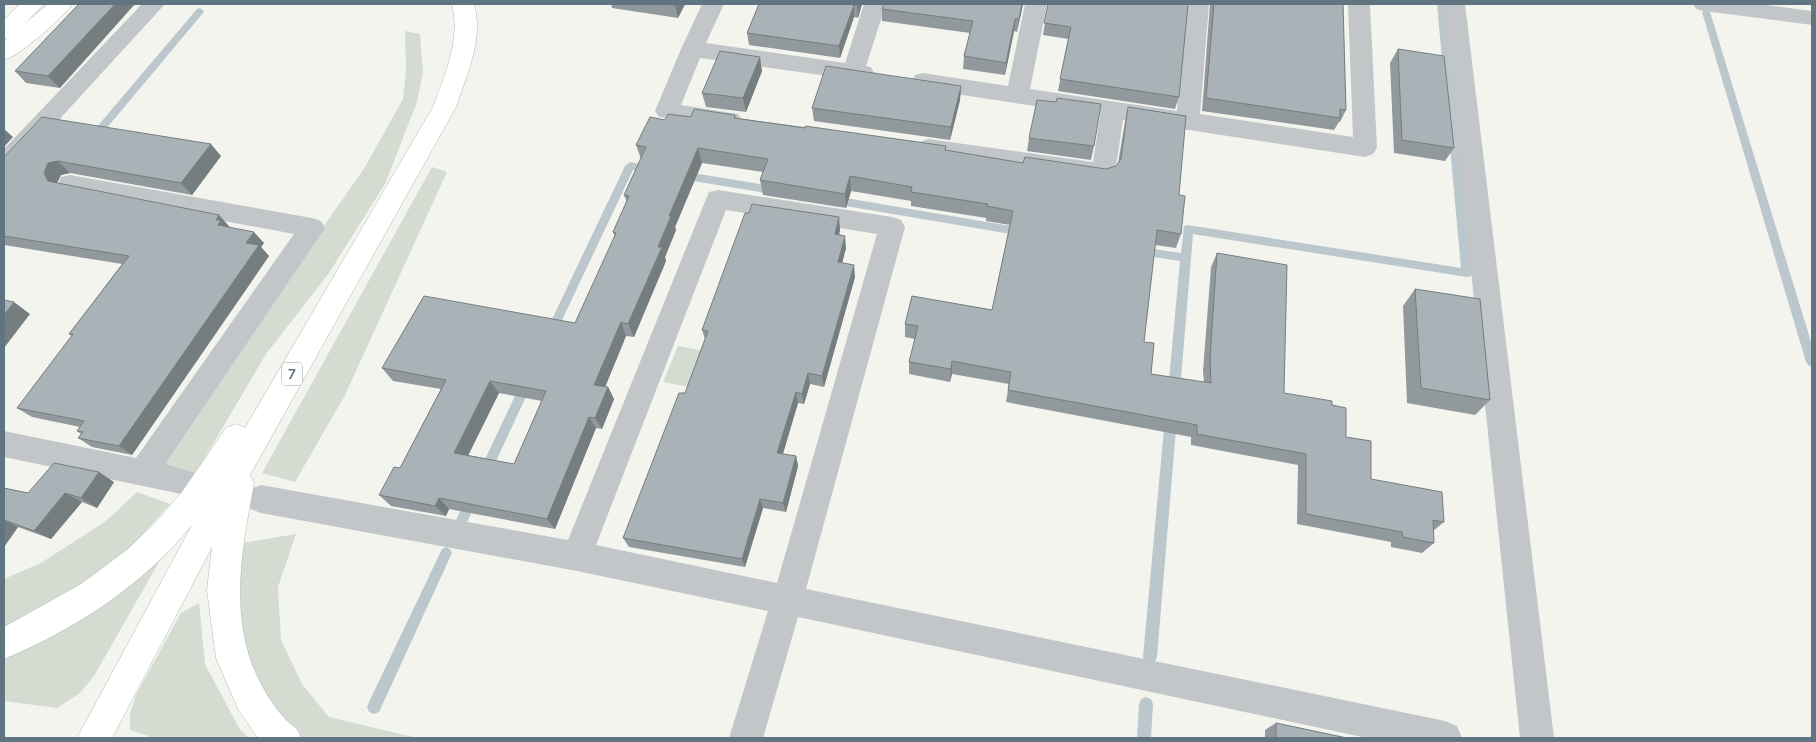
<svg xmlns="http://www.w3.org/2000/svg" width="1816" height="742" font-family="'Nunito Sans',sans-serif">
	<style>
		.green { fill: #d4dbd0 }
		.lines { fill: none; stroke-linecap: round; stroke-linejoin: round }
		.stream { fill: #bbc7cc; fill-rule: evenodd }
		.primary-casing { stroke: #b3b8bb; stroke-width: 1 }
		.trunk-casing { stroke: #b5b8bb; stroke-width: 1 }
		.minor { fill: #c3c6c9; fill-rule: evenodd }
		.primary { fill: #fff; fill-rule: evenodd }
		.trunk { fill: #fff; fill-rule: evenodd }
		.wall { fill: #91999d; fill-rule: evenodd }
		.shaded-wall { fill: #767d7f }
		.building { fill: #a9b2b6; stroke: #767d7f; fill-rule: evenodd }
		.labels { text-anchor: middle; dominant-baseline: central; stroke-width: 5; stroke-linejoin: round; paint-order: stroke }
		.shield { fill: #fff; stroke: #909ea8; stroke-width: 1 }
		.shield-label { font-size: 14px; font-weight: bold; fill: #617482 }
	</style>
	<rect width="100%" height="100%" fill="#f4f4ef"/>
	<path class="green" d="M405 31 420 34 423 72 417 102 385 184 329 273 266 354 196 473 159 463 365 167 403 99 406 71Z
		M432 167 447 172 345 395 295 482 262 473Z
		M678 346 762 361 749 398 663 382Z
		M137 492 170 504C156 519 143 536 128 549 91 581 48 608 4 627V579L41 563 106 521Z
		M296 534 278 587 281 640 302 684 329 717 417 738H300L280 720 250 673 234 579 242 543Z
		M168 546 94 676 80 693 57 708 4 701V657L34 642Z
		M199 603 205 664 239 728 249 738H154L130 730V714L136 695 181 613Z"/>
	<g class="lines">
		<path class="stream" d="M1437 4H1445L1472 273 1471 276 1467 277 1193 234 1180 391 1178 394 1174 396 1170 394 1168 391 1180 261 1140 255 1135 251 1140 247 1181 253 1184 226 1188 225 1461 268Z
			M200 8 204 11 203 13 96 141H90L88 138 90 135 197 9Z
			M1706 9 1710 12 1812 345V367L1808 365 1806 362 1702 12Z
			M630 162 651 166 656 170 651 174 633 170 554 337H546L545 334 625 166Z
			M681 171 777 187 782 191 777 195 681 179 676 175Z
			M834 196 1023 228 1028 232 1023 236 834 204 829 200Z
			M526 379 530 381 532 384 488 478 484 479 480 478 478 474 480 470 522 381Z
			M1171 412 1175 413 1177 417 1157 657 1155 662 1150 664 1145 662 1143 657 1165 417 1167 413Z
			M472 493 476 495 478 499 466 524 462 526 458 524 456 520 468 495Z
			M446 547 450 549 452 553 379 712 374 714 369 712 367 707 369 702 442 549Z
			M1146 697 1151 699 1153 704 1151 738H1137L1139 704 1141 699Z"/>
		<g class="primary-casing">
			<path id="primary" d="M48 4H72C63 18 19 56 4 60V41Z
				M452 4H474C484 39 467 74 456 107L250 475 254 483C242 549 227 621 261 684 267 696 276 709 285 719 293 728 296 724 301 738H258L238 709 216 658 207 590 212 547 112 738H77L192 525C143 585 76 629 4 659V627L81 584 128 549 156 522 182 492 226 428 236 424 245 428 433 107C445 74 461 40 452 4Z"/>
		</g>
		<g class="trunk-casing">
			<path id="trunk" d="M20 4H44L12 37 4 39V20Z"/>
		</g>
		<path class="minor" d="M142 4H165L13 170 4 173V149Z
			M702 4H724L706 43 845 63 864 4H886L866 66 871 67 874 73 871 79 863 81 700 58 681 105 738 114 742 120 738 126 730 128 659 117 655 111 681 49Z
			M1025 4H1047L1030 89 1177 111 1187 4H1209L1200 114 1353 137 1348 4H1370L1377 148 1373 154 1365 157 1123 120 1115 173 1112 179 1103 182 920 154 916 148 920 142 928 139 1093 162 1100 116 923 89 915 87 912 81 915 75 923 73 1008 86Z
			M1443 4H1465L1554 738H1520Z
			M1693 4H1758L1812 11V25L1704 11 1696 9Z
			M70 175 312 218 321 221 325 228 165 464 196 473 201 482 196 491 186 495 4 457V431L136 458 294 234 61 191 58 184 61 177Z
			M718 190 892 217 901 220 905 227 806 589 1445 721 1457 726 1462 738H1367L798 617 763 738H729L768 611 577 571 261 513 251 509 246 499 251 489 261 485 568 540 706 199 709 192ZM726 210 877 234 777 583 596 545Z"/>
		<use href="#primary" class="primary"/>
		<use href="#trunk" class="trunk"/>
	</g>
	<path class="wall" d="M79 4 60 88 26 83 15 71Z
		M611 4H685L678 18 612 8Z
		M756 4H862L858 18 854 17 840 58 749 45 747 33 759 4Z
		M884 4H1023L1017 32 1014 31 1005 75 963 69 964 56 970 33 882 21V9Z
		M1048 4 1179 97 1175 109 1058 91 1068 39 1043 35Z
		M1210 4H1343L1346 110 1340 122H1339L1334 130 1202 111Z
		M1398 49 1454 148 1445 161 1394 153 1390 63Z
		M762 71 746 112 706 107 702 93Z
		M961 86 960 100 950 140 814 121 812 108Z
		M1128 107 1179 195 1181 234 1176 248 1155 245 1144 342 1151 374 1204 382 1203 371 1211 267 1217 253 1284 393 1332 405 1346 437 1371 479 1444 522 1433 531 1434 543 1422 553 1391 547V542L1297 524 1298 465 1191 445V437L1006 402 1009 384 952 374 950 382 909 374V362L915 339 905 337V324L992 310 1010 225 986 221V218L911 206V201L851 191 846 208 763 195 760 180 763 172 702 163 675 227 676 230 665 257 666 261 634 337 626 336 605 387H608L614 399 602 429 596 428 555 529 449 509 446 516 391 506 379 495 400 468 441 389 393 381 382 368 575 323 615 237 613 232 627 202 624 195 641 159 636 145 665 120 735 115 736 118 946 146V150L1023 163 1106 169 1116 166 1118 163 1125 122ZM499 393 542 401 514 464 468 455Z
		M1029 138 1094 146 1091 160 1027 151Z
		M221 156 192 195 70 173 61 175 57 183 229 226V227L264 243 261 247 269 256 132 455 92 447 78 438 81 434 77 431 80 427 32 417 17 408 72 336 69 334 122 264 4 245V157Z
		M749 213 840 230 839 235 846 248 842 263 855 277 824 387 810 384 804 404 798 403 783 454 796 456 798 466 786 512 763 508 745 567 629 547 623 538 685 393 705 339 702 330Z
		M1415 289 1490 400 1475 415 1407 403 1403 306Z
		M114 482 97 508 82 502 51 539 18 527 4 547V488L28 493Z
		M1276 723 1347 738H1265V730Z"/>
	<path class="shaded-wall" d="M115 4H135L60 88 48 76Z
		M676 4H685L678 18 675 5Z
		M857 4H862L858 18 857 5Z
		M1022 4H1023L1017 32 1019 19Z
		M854 5V17L840 58 839 46Z
		M1015 19 1014 31 1005 75 1006 63Z
		M760 57 762 71 746 112 743 98Z
		M961 86 960 100 950 140 951 127Z
		M4 129 13 137 4 147Z
		M211 144 221 156 192 195 181 183Z
		M698 148 702 163 675 227 676 230 665 257 666 261 634 337 628 324 658 247 669 216Z
		M58 161 70 173 61 175 56 185 48 181 44 173 48 163Z
		M850 176 851 191 846 208 845 194Z
		M219 215 229 226 228 228 218 225 216 220Z
		M839 217 840 230 836 246 835 234Z
		M254 232 264 243 261 247 269 256 132 455 119 446Z
		M845 236 846 248 839 275 838 262Z
		M854 265 855 277 824 387 822 376Z
		M14 302 30 314 4 348V315Z
		M621 322 626 336 601 397 594 385Z
		M952 361V374L950 382 951 369Z
		M808 373 810 384 804 404 802 394Z
		M490 381 499 393 464 464 454 453Z
		M608 387 614 399 602 429 595 418Z
		M796 392 798 403 780 463 777 453Z
		M589 417 596 428 555 529 547 519Z
		M796 456 798 466 786 512 783 503Z
		M99 472 114 482 97 508 81 498Z
		M65 493 82 502 51 539 34 531Z
		M439 498 449 509 446 516 435 506Z
		M760 499 763 508 745 567 742 559Z
		M4 520 18 527 4 547Z"/>
	<path class="building" d="M79 4H115L48 76 15 71Z
		M664 4H676L675 5Z
		M759 4H857V5H854L839 46 747 33Z
		M884 4H1022L1019 19H1015L1006 63 964 56 973 21 882 9Z
		M1048 4H1188L1179 97 1060 79 1071 27 1044 23Z
		M1214 4H1343L1346 110 1340 109V118L1206 98Z
		M1398 49 1444 56 1454 148 1402 140Z
		M720 51 760 57 743 98 702 93Z
		M826 66 961 86 951 127 812 108Z
		M1057 98 1101 104 1094 146 1029 138 1037 100 1056 102Z
		M1128 107 1186 116 1179 195 1185 196 1181 234 1157 230 1144 342 1154 343 1151 374 1211 383 1210 359 1217 253 1287 265 1284 393 1332 401V405L1346 408V437L1371 441V479L1442 492 1444 522 1433 520 1434 543 1403 537 1402 532 1306 514V454L1197 434V425L1008 390 1011 372 952 361 951 369 909 362 918 326 905 324 912 296 992 310 1013 211 987 206 988 204 911 192 912 187 850 176 845 194 760 180 768 159 698 148 669 216H671L658 247H662L628 324 621 322 594 385 608 387 595 418 589 417 547 519 439 498 435 506 379 495 394 467 400 468 446 380 382 368 424 296 575 323 616 233 613 232 629 196 624 195 646 147 636 145 650 117 665 120 668 114 691 117 694 109 735 115 734 118 805 128V126L946 146 945 150 1023 163 1025 157 1106 169 1116 166 1121 159ZM490 381 546 391 514 464 454 453Z
		M42 117 211 144 181 183 58 161 48 163 44 173 48 181 219 215 216 220H221L218 225 254 232 246 243 259 245 119 446 78 438 83 432 77 431 84 421 17 408 73 334H69L129 256 4 236V157Z
		M752 204 839 217 835 234 845 236 838 262 854 265 822 376 808 373 802 394 796 392 777 453 796 456 783 503 760 499 742 559 623 538 679 393H685L708 331 702 330 745 213H749Z
		M1415 289 1480 299 1490 400 1421 388Z
		M4 300 14 302 4 315Z
		M54 463 99 472 81 498 65 493 34 531 4 520V488L28 493Z
		M1276 723 1347 738H1276Z"/>
	<g class="labels">
		<rect class="shield" x="282" y="362.5" width="20" height="23" rx="4"/>
		<g class="shield-label">
			<text x="292" y="374">7</text>
		</g>
	</g>
	<rect width="1816" height="742" fill="none" stroke="#617482" stroke-width="10"/>
</svg>
